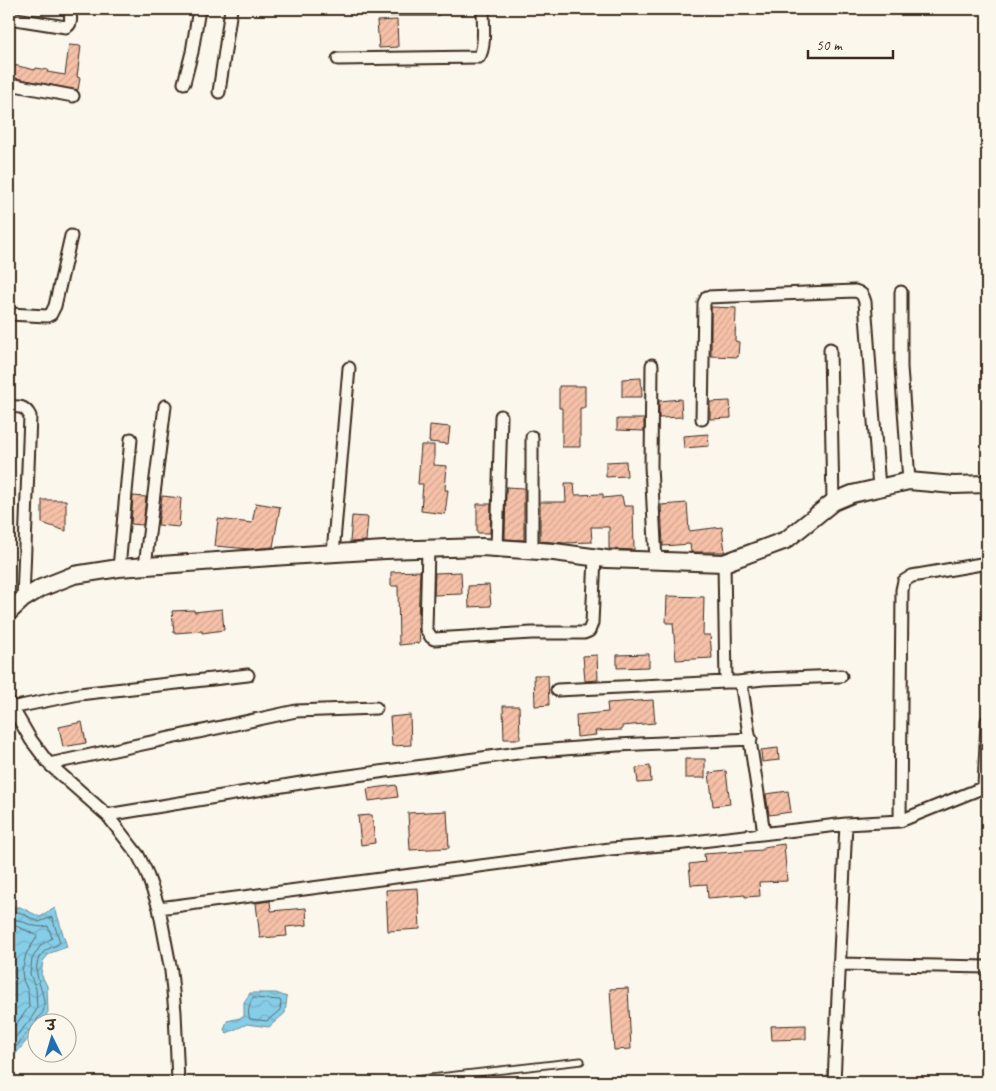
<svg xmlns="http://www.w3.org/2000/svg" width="996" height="1091" font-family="Caveat,'Playpen Sans Deva',sans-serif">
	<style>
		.water { fill: url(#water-waves); stroke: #688c97 }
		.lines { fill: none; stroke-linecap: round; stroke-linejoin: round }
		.shore { stroke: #596b6e; stroke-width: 1 }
		.building { fill: url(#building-hatch); stroke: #3b2a1e }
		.lane-casing { stroke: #3b2a1e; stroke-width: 9 }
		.street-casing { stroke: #3b2a1e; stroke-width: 15 }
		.secondary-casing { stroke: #3b2a1e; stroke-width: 20 }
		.lane { stroke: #fbf7ec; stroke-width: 5.5 }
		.street { stroke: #fbf7ec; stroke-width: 11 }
		.secondary { stroke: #fbf7ec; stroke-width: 16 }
	</style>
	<defs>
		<pattern id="water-waves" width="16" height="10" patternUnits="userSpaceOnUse" patternTransform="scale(1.25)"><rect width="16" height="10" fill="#86cde7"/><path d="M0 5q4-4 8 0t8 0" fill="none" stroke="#75b0c6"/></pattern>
		<pattern id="building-hatch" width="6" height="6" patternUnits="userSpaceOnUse" patternTransform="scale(1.25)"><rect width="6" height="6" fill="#f6c1a8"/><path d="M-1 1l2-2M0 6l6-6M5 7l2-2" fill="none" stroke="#d4a690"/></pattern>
	</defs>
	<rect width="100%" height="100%" fill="#fbf7ec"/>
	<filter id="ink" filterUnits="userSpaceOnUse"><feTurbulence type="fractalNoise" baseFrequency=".02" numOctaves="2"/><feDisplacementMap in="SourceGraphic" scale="10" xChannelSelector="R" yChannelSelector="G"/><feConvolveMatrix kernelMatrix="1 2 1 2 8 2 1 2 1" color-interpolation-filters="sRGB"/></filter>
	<g filter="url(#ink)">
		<path class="water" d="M9 907H20L40 917 55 908 67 947 50 953 43 961 41 974 47 986 48 1012 41 1023 38 1024 37 1028 9 1062Z
			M250 993H276L287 997 285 1013 269 1027 247 1024 227 1033 224 1030 227 1021 244 1017V1002Z"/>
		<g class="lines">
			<path class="shore" d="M9 912H19L39 922 52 917 60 942C53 949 45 947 39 958 30 976 49 995 43 1012 42 1014 39 1016 38 1018 36 1023 36 1024 32 1027L9 1055
				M9 918C23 919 33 930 48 926L52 938 41 945 32 959 30 974 36 989 37 1009 30 1020 9 1045
				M9 926H16L36 935 37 937 26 954 22 971 23 980 28 991 29 1007 9 1034
				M253 998 280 1000 281 1002 280 1010 267 1021 250 1019C247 1013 249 1004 253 998Z"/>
		</g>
		<path class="building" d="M397 20 398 47 379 48 377 21Z
			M69 45 81 46 77 77 80 78 78 90 9 77V64L35 70 36 68 48 70 47 72 65 75Z
			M711 307 736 308 735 341 739 342 738 357 711 356Z
			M641 378 642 397H622V379Z
			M559 386H585V408H580V447H562V408H559Z
			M681 399 682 417 659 418V401Z
			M730 401 731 418 710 419V402Z
			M617 419H644V431L617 430Z
			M430 425 450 427 448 444 429 442Z
			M708 434 709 446 684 448 683 436Z
			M421 445H434V465L447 466 445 490H448L445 514 421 511 423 484H418Z
			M626 461 627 476 606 477V462Z
			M565 483H574L575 495 603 494V498L622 496 624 506H633L634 550 609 549V527H591L592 542 564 543 540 541V502H566Z
			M506 487 524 488V540L505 539Z
			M133 496 146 497 143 525 131 524Z
			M162 496 181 498 179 527 158 525Z
			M42 500H66V531L42 523Z
			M256 503 280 507 273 547 250 549 215 546 218 519 252 523Z
			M687 503 689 531 722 527 725 552H691L690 544 663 546 661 505Z
			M477 504H491L490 533H477Z
			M352 516 368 517 366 541 350 542Z
			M420 571 418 621 420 643 399 645 398 586H391V572Z
			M461 572 462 594 434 595 435 573Z
			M489 585 491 606 469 607 468 586Z
			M667 596 704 597 703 635H710L712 658 676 660 673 623H666Z
			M222 609 224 630 202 633V631L174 633 172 611 194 610V612Z
			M649 654V667L617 668V655Z
			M597 655 598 680 585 681 583 656Z
			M534 675H548L549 705 535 706Z
			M653 700 655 723 622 726V730L595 731 596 735 577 737 576 715 608 712 607 703Z
			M503 706H519L520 739H504Z
			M410 715 411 745 392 746 390 717Z
			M82 722 86 743 63 747 59 727Z
			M778 748 779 760 762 762 761 750Z
			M685 759H705V778H685Z
			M650 766 651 782 638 783 636 768Z
			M726 771 730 804 713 806 709 773Z
			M396 785 398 797 369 801 367 789Z
			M788 791 791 812 769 815 766 794Z
			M447 811 449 848 410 850 408 813Z
			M372 815 375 843 361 845 358 816Z
			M784 844 787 881 759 882 760 896 745 897V895L708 898 707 884 691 885 689 864 705 862 704 854 763 850V847Z
			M418 888 420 929 388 931 386 890Z
			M270 901 271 911 306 908 307 925 286 927 287 936 260 938 256 903Z
			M628 988 631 1049 614 1050 610 989Z
			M806 1025V1039L772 1040 771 1026Z"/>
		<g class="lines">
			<g class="lane-casing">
				<path id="lane" d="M396 1082 581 1061"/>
			</g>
			<g class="street-casing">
				<path id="street" d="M366 9H435
					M9 18 66 27C73 24 70 16 70 9
					M338 59 479 57C486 47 483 22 483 9
					M184 83 192 52 199 9
					M9 84 73 96
					M219 92 231 9
					M901 292V367L909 481
					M9 314 47 316 51 314 55 306 71 236
					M830 349 833 502
					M652 365 651 466 656 561
					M9 407C19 406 25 406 30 416L23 599
					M702 419 704 303 707 297 855 291C862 293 863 295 865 302L879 488
					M428 548 426 629 431 637 434 639 532 633H584L589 631 592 623 595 557
					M497 548 501 416
					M532 551V437
					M333 553 349 368
					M724 563 726 682H738L742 688 764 833
					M145 566 165 406
					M119 568 131 439
					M738 682 763 679 841 676
					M557 690 726 682
					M9 702 31 740 49 764 107 815 138 855 146 871 159 908 171 971 175 1012 178 1082
					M11 708 79 694 248 675
					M49 764 296 711 376 708
					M984 787 987 721
					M107 815 313 781 525 752 617 745 751 739
					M900 821 902 590 904 581 912 576 987 563
					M159 908 610 849 676 844 846 824 900 821 987 786
					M839 964 987 967
					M834 1082 846 824"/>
			</g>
			<g class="secondary-casing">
				<path id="secondary" d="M9 612 23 599 41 588 74 575 119 568 287 556 385 550 482 547 554 552 607 559 724 563 786 540 833 502 852 494 909 481 954 485 987 484"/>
			</g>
			<use href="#lane" class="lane"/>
			<use href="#street" class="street"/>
			<use href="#secondary" class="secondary"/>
		</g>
	</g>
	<rect width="996" height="1091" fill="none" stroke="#fbf7ec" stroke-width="30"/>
	<rect x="15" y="15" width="966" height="1061" fill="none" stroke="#3b2a1e" stroke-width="2" filter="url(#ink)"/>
	<g transform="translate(52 1038) rotate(355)"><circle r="24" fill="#fbf7ec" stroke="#aea59a"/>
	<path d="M0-4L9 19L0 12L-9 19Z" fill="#1f6fb2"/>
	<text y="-8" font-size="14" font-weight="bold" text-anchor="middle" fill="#3b2a1e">उ</text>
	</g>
	<path d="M808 50v8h85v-8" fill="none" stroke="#3b2a1e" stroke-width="2.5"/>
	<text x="816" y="50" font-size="15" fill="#3b2a1e" stroke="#fbf7ec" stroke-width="4" paint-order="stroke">50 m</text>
</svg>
